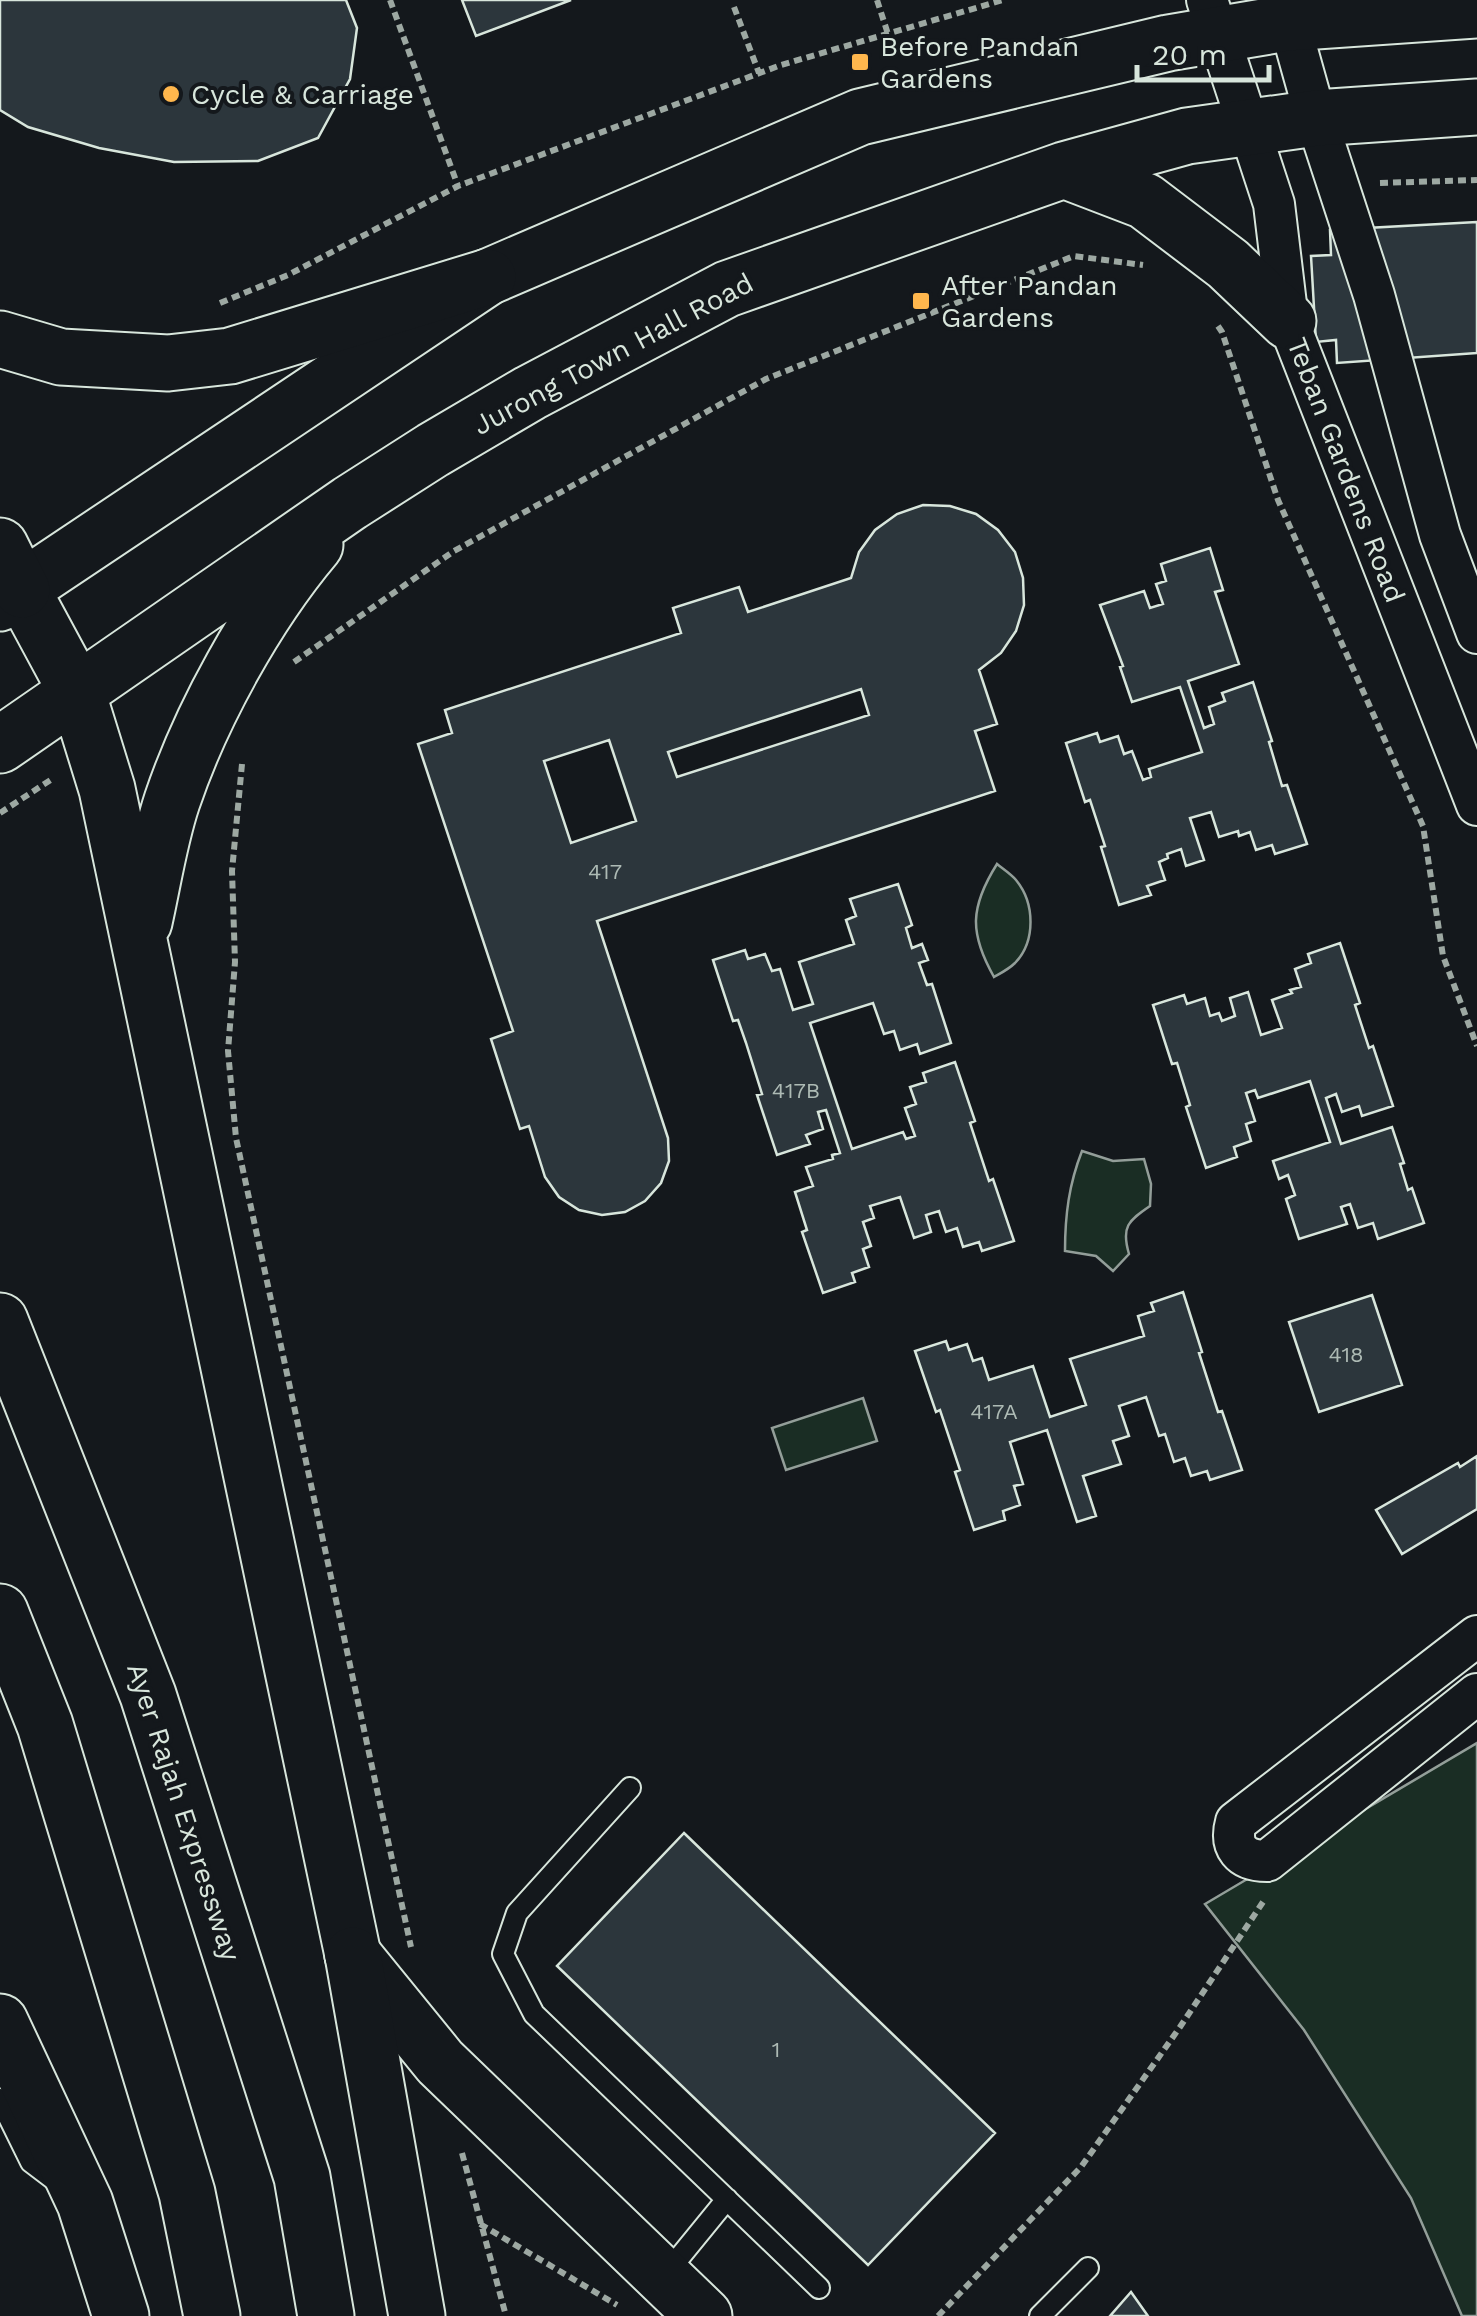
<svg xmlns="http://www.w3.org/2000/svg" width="1477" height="2316" font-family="'Work Sans',sans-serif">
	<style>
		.green { fill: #1a2d24; stroke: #939e99; stroke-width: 2.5 }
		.building { fill: #2c363c; stroke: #d8e6dc; stroke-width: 2.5; fill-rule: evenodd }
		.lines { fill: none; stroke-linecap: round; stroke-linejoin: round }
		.lane-casing { stroke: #d8e6dc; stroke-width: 24 }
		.street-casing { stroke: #d8e6dc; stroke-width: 44 }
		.secondary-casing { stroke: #d8e6dc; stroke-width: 59 }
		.primary-casing { stroke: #d8e6dc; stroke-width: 59 }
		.highway-casing { stroke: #d8e6dc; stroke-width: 59 }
		.path { stroke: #9da8a2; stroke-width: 6; stroke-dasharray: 8 5; stroke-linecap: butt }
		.lane { stroke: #14181c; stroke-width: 20 }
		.street { stroke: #14181c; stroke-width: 40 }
		.secondary { stroke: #14181c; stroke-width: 55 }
		.primary { stroke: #14181c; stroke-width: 55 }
		.highway { stroke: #14181c; stroke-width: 55 }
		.poi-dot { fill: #ffb74d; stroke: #14181c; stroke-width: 4 }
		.labels { text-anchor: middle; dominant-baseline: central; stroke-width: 8; stroke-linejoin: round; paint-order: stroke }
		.number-label { font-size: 22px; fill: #adbab4 }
		.poi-label { font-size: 28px; fill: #d8e6dc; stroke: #14181c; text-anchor: start }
		.street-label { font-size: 28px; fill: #d8e6dc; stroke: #14181c }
	</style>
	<rect width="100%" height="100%" fill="#14181c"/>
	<path class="green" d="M997 864C1003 869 1011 874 1016 880 1035 903 1036 941 1015 963 1009 969 1001 973 994 977 969 933 970 907 997 864Z
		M1082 1151 1113 1161 1144 1159 1151 1184 1150 1206C1128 1221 1121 1227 1129 1254L1113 1271 1096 1256 1065 1251C1065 1215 1069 1184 1082 1151Z
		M863 1398 877 1441 786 1470 772 1428Z
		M1477 1743V2316H1462L1411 2198 1304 2030 1205 1904Z"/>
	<path class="building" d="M0 0H346L357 28 350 79 318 138 258 161 174 162 99 148 28 127 0 110Z
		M462 0H571L476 36Z
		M1477 222V353L1337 363 1336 340 1316 342 1311 256 1331 255 1330 230Z
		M923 505 950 506 976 514 998 530 1015 552 1023 578 1024 605 1016 631 1001 653 979 670 997 724 975 731 995 791 597 921 668 1138 669 1161 661 1183 645 1201 625 1212 602 1215 579 1210 559 1197 545 1177 529 1126 520 1129 491 1039 513 1031 418 744 452 733 445 710 681 633 673 608 739 587 748 612 851 578 859 552 875 530 897 514ZM861 689 869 715 677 777 668 752ZM609 740 636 821 571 843 544 761Z
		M1210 548 1223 590 1215 592 1239 664 1188 681 1204 728 1214 724 1209 707 1225 701 1222 693 1253 682 1272 741 1269 742 1282 786 1287 785 1307 844 1275 854 1272 845 1256 850 1250 832 1239 836 1238 831 1219 837 1211 812 1190 818 1204 860 1186 866 1181 849 1167 854 1168 858 1159 862 1165 880 1147 886 1151 895 1119 905 1101 847 1105 846 1090 800 1085 802 1066 743 1097 733 1100 742 1118 736 1124 754 1132 751 1143 780 1151 777 1149 769 1202 752 1180 687 1132 702 1120 667 1123 666 1100 605 1144 591 1150 608 1163 604 1156 584 1166 581 1161 564Z
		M898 884 912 925 906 928 912 948 922 944 928 960 919 963 927 985 932 984 951 1043 920 1054 917 1044 900 1050 894 1031 884 1034 873 1003 810 1023 852 1149 903 1132 906 1139 915 1136 905 1108 916 1104 910 1087 926 1082 923 1073 955 1062 975 1121 970 1123 989 1181 993 1179 1014 1241 982 1251 979 1242 963 1247 957 1228 946 1232 939 1211 926 1215 931 1232 914 1238 900 1197 870 1206 874 1218 863 1222 871 1246 863 1249 869 1267 852 1273 855 1282 823 1293 802 1232 807 1230 795 1192 813 1186 806 1167 833 1159 832 1155 840 1153 826 1110 818 1112 823 1129 806 1135 810 1144 777 1155 757 1095 762 1094 746 1043 738 1020 733 1021 713 960 745 950 748 959 765 954 772 971 780 969 793 1010 813 1004 799 962 854 944 846 920 856 916 850 899Z
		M1340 943 1360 1003 1355 1005 1369 1048 1373 1046 1393 1106 1362 1116 1359 1106 1342 1112 1336 1094 1326 1098 1341 1144 1392 1127 1404 1163 1400 1164 1408 1190 1412 1188 1424 1223 1378 1239 1373 1223 1358 1228 1350 1204 1341 1207 1347 1224 1299 1239 1286 1199 1295 1195 1288 1175 1279 1179 1273 1161 1330 1142 1310 1081 1258 1098 1255 1090 1246 1093 1255 1121 1246 1124 1251 1141 1234 1147 1237 1157 1206 1168 1186 1107 1190 1105 1177 1063 1172 1064 1153 1005 1184 995 1187 1004 1205 998 1210 1016 1219 1013 1222 1021 1235 1016 1230 998 1248 992 1261 1035 1282 1028 1272 1000 1292 993 1290 990 1301 987 1295 969 1311 963 1308 954Z
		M1183 1292 1202 1352 1199 1353 1218 1412 1222 1411 1242 1470 1210 1480 1207 1471 1191 1476 1185 1458 1174 1462 1165 1434 1159 1436 1146 1397 1119 1406 1129 1436 1113 1441 1121 1464 1083 1476 1096 1516 1077 1522 1047 1430 1010 1442 1023 1484 1014 1486 1020 1505 1003 1511 1005 1520 974 1530 955 1472 960 1470 940 1410 936 1412 915 1351 946 1341 949 1350 967 1344 973 1361 982 1358 989 1380 1033 1366 1050 1417 1086 1405 1070 1359 1144 1336 1138 1316 1154 1311 1151 1303Z
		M1372 1295 1402 1385 1319 1412 1289 1322Z
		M1477 1456V1509L1402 1554 1376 1510 1458 1463 1460 1467Z
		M684 1833 995 2133 868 2265 557 1966Z
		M1131 2292 1148 2316H1110Z"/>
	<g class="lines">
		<g class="lane-casing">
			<path id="lane" d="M630 1788 517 1913 503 1954 534 2014 819 2288
				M0 2099 31 2162 60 2184
				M665 2275 727 2199
				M1040 2316 1088 2268"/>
		</g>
		<g class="street-casing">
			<path id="street" d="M1207 0 1274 204 1288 321 1477 805
				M1283 0 1316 118 1374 295 1440 535 1477 633
				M1477 1636 1236 1822C1229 1847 1241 1861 1267 1861L1477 1694"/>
		</g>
		<g class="secondary-casing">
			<path id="secondary" d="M353 1955 440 2062 704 2316"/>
		</g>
		<g class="primary-casing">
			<path id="primary" d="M1064 170 1145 201 1228 264 1288 321
				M22 590 77 692 107 789 353 1955
				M0 603 488 277 860 117 1168 43 1287 23 1477 10
				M0 745 350 503 433 450 530 393 727 289 1064 170 1187 136 1316 118 1477 107
				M144 922C153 882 159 840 172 801 201 715 256 615 315 545"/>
		</g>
		<g class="highway-casing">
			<path id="highway" d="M0 339 61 357 168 363 230 356 488 277
				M0 546 22 590
				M0 1321 148 1695 302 2177 326 2316
				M0 1612 45 1725 187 2193 212 2316
				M353 1955 417 2316
				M0 2022 85 2203 121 2316"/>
		</g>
		<path class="path" d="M390 0 458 186
			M877 0 888 34
			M734 7 759 73
			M1380 183 1477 180
			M220 303 288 275 458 186 781 65 1003 0
			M1218 326 1222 332 1278 500 1423 826 1443 956 1477 1046
			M294 662 454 551 766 379 1074 256 1143 265
			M242 764 232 871 235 962 228 1051 236 1138 411 1947
			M0 813 52 779
			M462 2153 506 2316
			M480 2224 617 2305
			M938 2316 1081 2167 1180 2027 1263 1902"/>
		<use href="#lane" class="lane"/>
		<use href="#street" class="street"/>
		<use href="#secondary" class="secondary"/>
		<use href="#primary" class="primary"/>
		<use href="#highway" class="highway"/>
	</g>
	<g class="poi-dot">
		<rect x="850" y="52" width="20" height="20" rx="5"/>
		<circle cx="171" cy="94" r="10"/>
		<rect x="911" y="291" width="20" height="20" rx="5"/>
	</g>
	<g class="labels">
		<g class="number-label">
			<text x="605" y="871">417</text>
			<text x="796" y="1090">417B</text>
			<text x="1346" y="1354">418</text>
			<text x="994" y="1411">417A</text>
			<text x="776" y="2049">1</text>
		</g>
		<g class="poi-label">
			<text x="880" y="46">Before Pandan<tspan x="880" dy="32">Gardens</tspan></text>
			<text x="191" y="94">Cycle &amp; Carriage</text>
			<text x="941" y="285">After Pandan<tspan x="941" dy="32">Gardens</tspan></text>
		</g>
		<g class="street-label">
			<text transform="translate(613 354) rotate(-28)">Jurong Town Hall Road</text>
			<text transform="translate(1346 470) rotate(69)">Teban Gardens Road</text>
			<text transform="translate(184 1812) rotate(72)">Ayer Rajah Expressway</text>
		</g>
	</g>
	<path d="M1137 65v15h132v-15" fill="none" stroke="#d8e6dc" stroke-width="5"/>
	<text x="1152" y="65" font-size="30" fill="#d8e6dc" stroke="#14181c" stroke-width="8" paint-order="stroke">20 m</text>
</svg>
